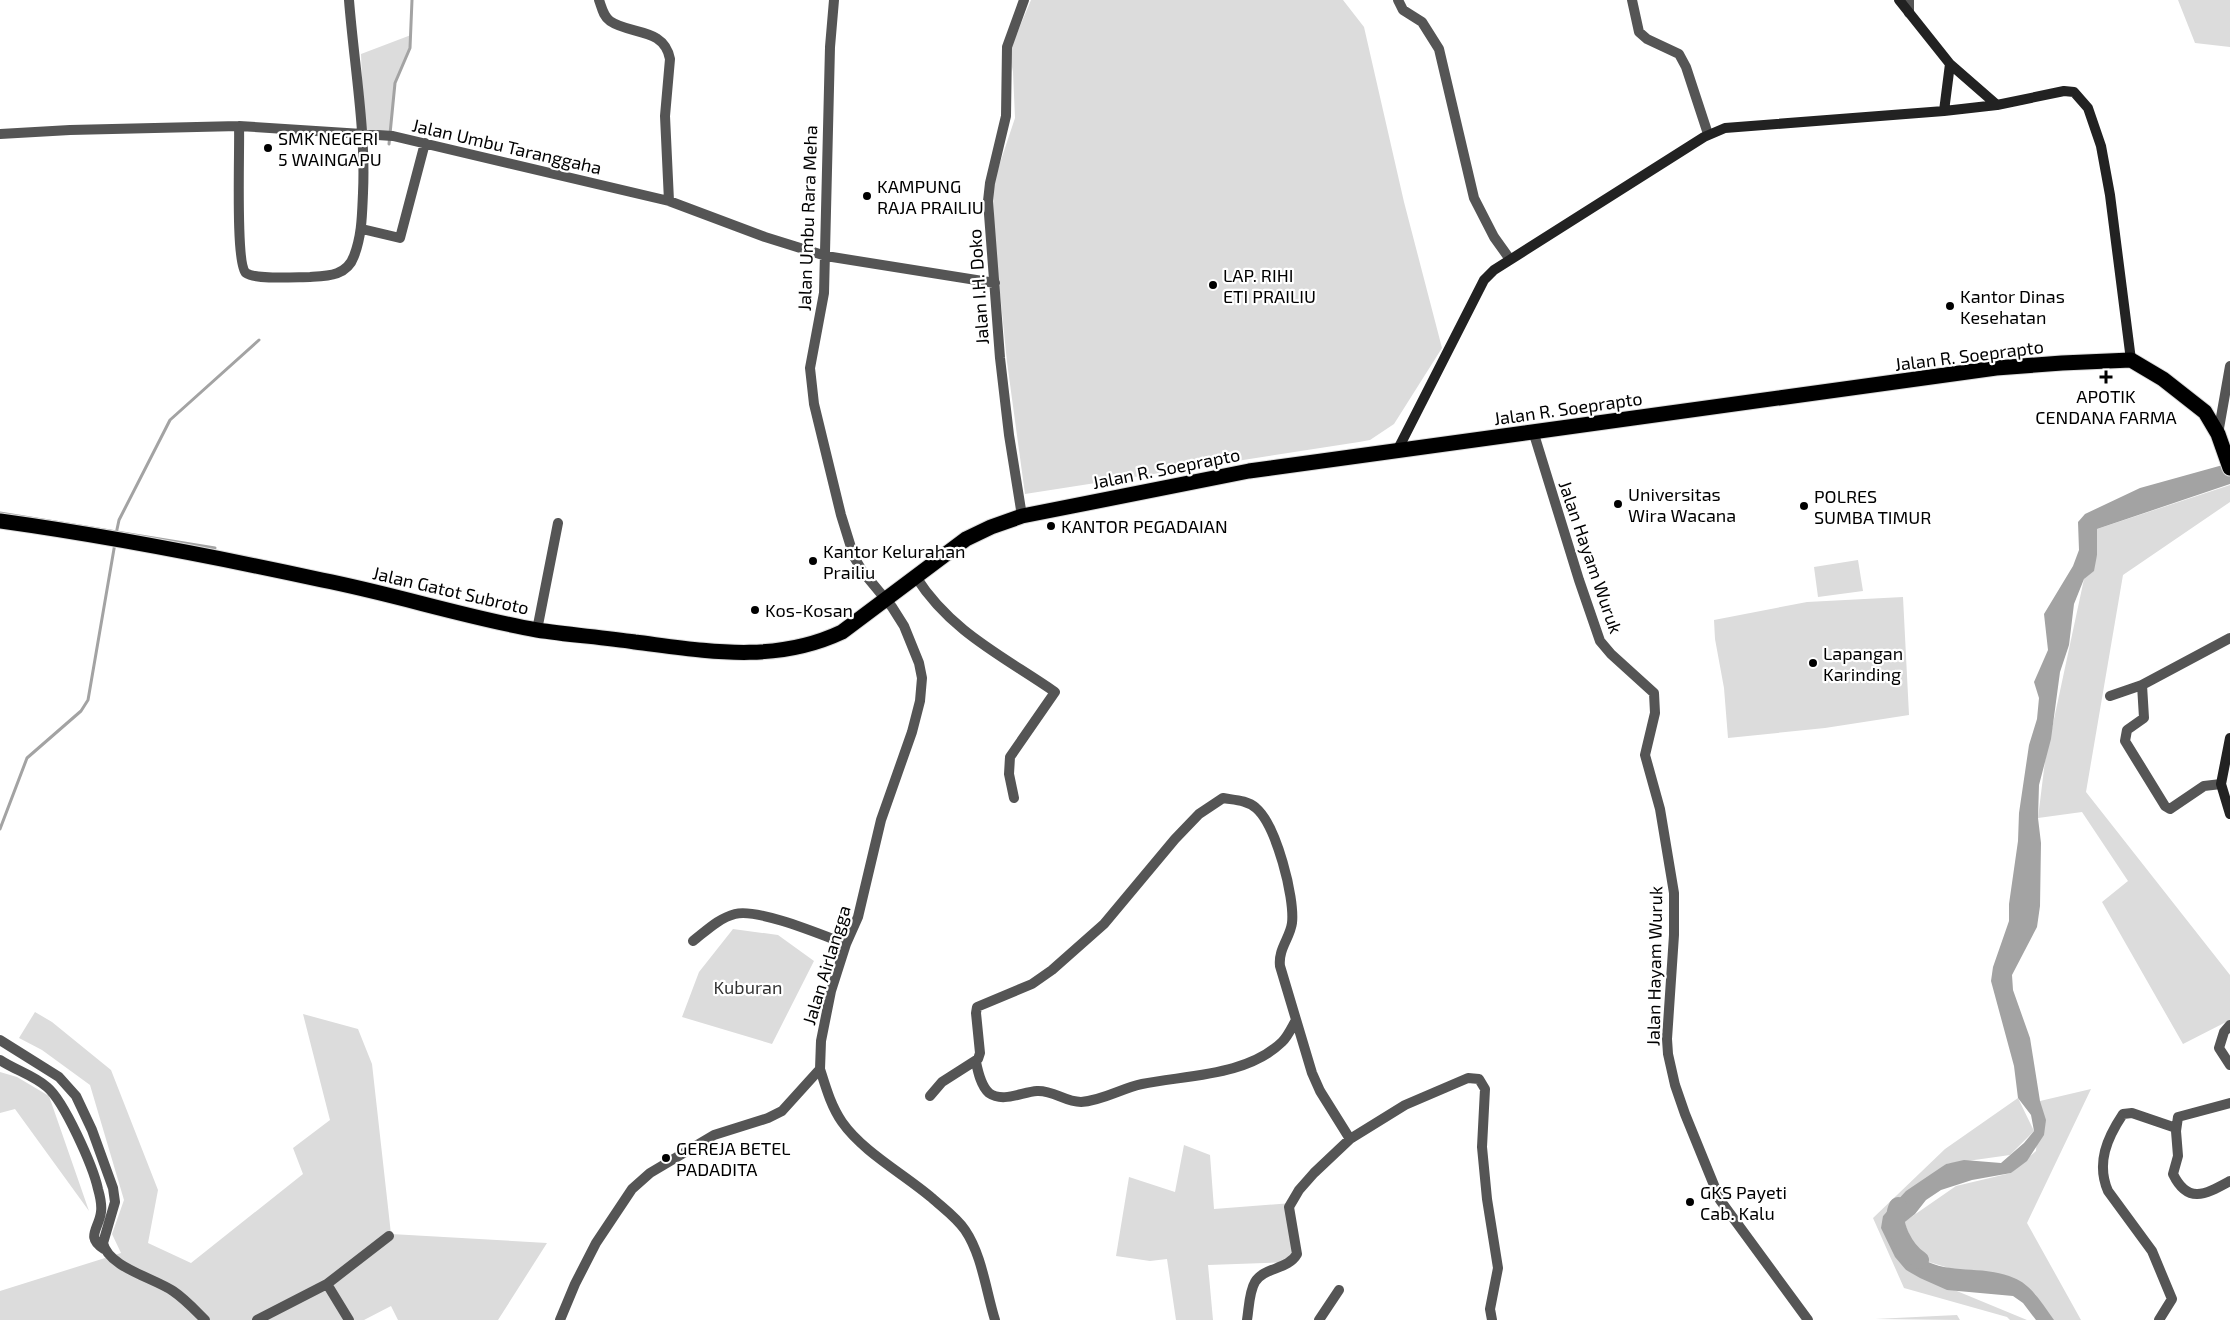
<svg xmlns="http://www.w3.org/2000/svg" width="2230" height="1320" font-family="'Exo 2',sans-serif">
	<style>
		.green { fill: #dcdcdc }
		.water { fill: #a3a3a3 }
		.lines { fill: none; stroke-linecap: round; stroke-linejoin: round }
		.stream { stroke: #a3a3a3; stroke-width: 3 }
		.river { stroke: #a3a3a3; stroke-width: 18 }
		.highway-casing { stroke: #dbdbdb; stroke-width: 17 }
		.street { stroke: #555; stroke-width: 10 }
		.secondary { stroke: #222; stroke-width: 10 }
		.highway { stroke: #000; stroke-width: 15 }
		.poi-dot { fill: #000; stroke: #fff; stroke-width: 2 }
		.labels { text-anchor: middle; dominant-baseline: central; stroke-width: 4.5; stroke-linejoin: round; paint-order: stroke }
		.poi-label { font-size: 18px; fill: #000; stroke: #fff; text-anchor: start }
		.street-label { font-size: 18px; fill: #000; stroke: #fff }
		.park-label { font-size: 18px; fill: #333; stroke: #fff }
	</style>
	<rect width="100%" height="100%" fill="#fff"/>
	<path class="green" d="M1031 0H1343L1364 27 1404 202 1442 348 1394 424 1370 440 1359 442 1025 494 1007 362 994 233 993 184 1015 118 1013 72 1009 52Z
		M2178 0H2230V47L2195 43Z
		M411 35 410 48 395 83 389 135 364 133 361 54Z
		M2230 485V502L2123 575 2086 792 2230 975V1020L2183 1044 2102 902 2128 881 2082 812 2038 818 2045 761 2084 579 2097 555V529Z
		M1858 560 1863 591 1818 597 1814 567Z
		M1903 597 1909 715 1825 728 1728 738 1724 688 1715 639 1714 620 1807 602Z
		M733 929 778 935 814 961 772 1044 682 1017 699 972Z
		M35 1012 52 1022 111 1070 158 1190 148 1243 191 1263 303 1174 293 1148 330 1120 303 1014 358 1029 372 1064 391 1234 547 1243 498 1320H398L391 1306 364 1320H0V1291L121 1253 112 1234 124 1200 90 1085 42 1050 19 1038Z
		M0 1072 17 1077 49 1096 89 1211 15 1109 0 1113Z
		M2091 1089 2027 1223 2081 1320H2053L2035 1294 1919 1259 1904 1222 1956 1186 2011 1173 2036 1151 2040 1101Z
		M2018 1098 2034 1131 2010 1155 1946 1164 1883 1216 1906 1270 2027 1320H2010L2007 1317 1904 1288 1873 1218 1945 1149Z
		M1184 1145 1210 1155 1214 1209 1292 1203V1262L1208 1265 1213 1320H1176L1167 1259 1150 1261 1116 1256 1129 1177 1175 1192Z
		M1957 1315 1960 1320 1875 1319Z"/>
	<path class="water" d="M2230 463V484L2097 529V555L2094 571 2084 579 2074 604 2069 645 2060 672 2051 739 2039 785 2038 818 2041 843 2040 906 2037 927 2012 975 2013 990 2030 1038 2040 1101 2046 1120 2044 1135 2027 1161 2011 1173 1972 1180 1941 1190 1926 1200 1915 1214 1896 1229C1898 1237 1903 1242 1908 1248 1940 1280 1978 1262 2014 1278 2032 1285 2043 1305 2054 1320H2036L2023 1303 2013 1296 1947 1290 1920 1278 1906 1270 1895 1257 1881 1228 1883 1216 1906 1191 1946 1164 1964 1160 2001 1163 2024 1143 2034 1131 2031 1115 2018 1098 2014 1066 1991 981 1993 967 2009 921V904L2018 841 2019 813 2029 745 2037 719 2039 698 2034 682 2048 650 2044 614 2073 566 2079 550 2078 522 2085 514 2140 488Z"/>
	<g class="lines">
		<path class="stream" d="M389 144 395 83 410 48 412 0
			M0 513 215 548
			M116 534 119 520 170 420 259 340
			M0 829 27 758 81 711 88 700 115 543"/>
		<path class="river" d="M1898 1206C1889 1223 1906 1251 1920 1260"/>
		<g class="highway-casing">
			<path id="highway" d="M0 521C108 536 216 557 322 580 394 594 464 617 537 630 569 635 602 637 635 642 707 651 774 664 842 632L966 539 991 527 1022 516 1249 471 1996 368 2062 363 2131 360 2163 379 2205 412 2218 434 2230 468"/>
		</g>
		<path class="street" d="M599 0C602 8 603 16 610 21 630 35 664 27 670 59L665 116 669 201
			M1398 0 1403 10 1422 22 1439 49 1474 198 1494 237 1509 258
			M1632 0 1639 32 1647 39 1679 54 1686 67 1708 134
			M1909 13V0
			M239 126C240 147 235 264 246 273 256 280 296 277 310 277 327 276 347 276 354 256 362 235 362 215 363 193 366 129 354 64 349 0
			M0 134 70 130 239 126 393 136 669 201 765 237 826 256 995 283
			M362 229 400 238 425 143
			M1533 431 1579 580 1600 641 1611 654 1654 693 1655 713 1645 755 1660 809 1674 893V935L1667 1039 1668 1054 1675 1085 1685 1114 1720 1200 1808 1320
			M2218 434 2230 366
			M1022 516 1009 435 1000 358 988 201 990 183 1006 116 1007 47 1024 0
			M916 577C951 632 1003 656 1055 692L1010 757 1009 774 1014 798
			M537 630 558 523
			M2142 685 2144 718 2127 730 2125 741 2165 806 2170 809 2204 786 2221 784
			M2110 696 2142 685 2230 638
			M693 941C706 931 719 918 735 914 758 908 822 935 846 944
			M2230 1025 2224 1032 2219 1048 2230 1065
			M0 1040 59 1077 76 1096 92 1130 113 1188 115 1202 103 1243C108 1267 154 1278 173 1291 185 1299 195 1310 205 1320
			M0 1060C15 1070 33 1075 47 1087 64 1101 93 1166 98 1189 100 1196 102 1205 101 1212 99 1229 85 1237 104 1249
			M976 1062C978 1072 981 1086 989 1093 1003 1103 1022 1092 1037 1091 1053 1090 1065 1102 1081 1102 1102 1101 1122 1088 1142 1084 1187 1075 1247 1076 1282 1042 1288 1036 1292 1027 1296 1020
			M820 1069C826 1088 831 1106 842 1122 863 1152 904 1174 932 1198 943 1208 956 1217 965 1230 982 1255 986 1291 995 1320
			M930 1096 942 1082 978 1059 980 1053 976 1013 977 1007 1032 984 1052 970 1104 924 1175 839 1199 814 1223 798C1234 800 1247 800 1256 808 1276 825 1295 897 1292 923 1290 938 1278 949 1280 966L1312 1073 1320 1091 1350 1139
			M2230 1103 2178 1117 2176 1131 2178 1156 2173 1174C2188 1205 2206 1194 2230 1181
			M327 1284 349 1320
			M257 1320 327 1284 389 1236
			M560 1320 575 1284 596 1243 632 1189 650 1173 714 1135 768 1118 782 1111 820 1069 821 1041 831 991 846 944 858 917 881 820 912 732 920 701 922 678 919 663 904 626 892 607 863 572 854 557 841 515 814 404 810 368 824 293 830 47 834 0
			M1247 1320C1249 1308 1249 1292 1255 1282 1264 1267 1288 1270 1297 1254L1289 1207 1299 1190 1314 1173 1350 1139 1405 1105 1468 1078 1479 1079 1485 1089 1482 1147 1487 1199 1498 1268 1490 1309 1492 1320
			M1319 1320 1339 1290
			M2159 1320 2172 1299 2152 1251 2108 1191C2096 1163 2107 1138 2123 1114L2132 1113 2176 1128"/>
		<path class="secondary" d="M1899 0 1950 64 1997 105
			M1944 111 1950 64
			M1397 451 1484 280 1494 270 1704 137 1725 128 1944 111 1997 105 2064 91 2074 92 2088 108 2101 146 2110 195 2131 360
			M2230 738 2221 784 2230 814"/>
		<use href="#highway" class="highway"/>
	</g>
	<g class="poi-dot">
		<circle cx="268" cy="148" r="5"/>
		<circle cx="867" cy="196" r="5"/>
		<circle cx="1213" cy="285" r="5"/>
		<circle cx="1950" cy="306" r="5"/>
		<path d="M2103.5 369.5h5v5h5v5h-5v5h-5v-5h-5v-5h5z"/>
		<circle cx="1618" cy="504" r="5"/>
		<circle cx="1804" cy="506" r="5"/>
		<circle cx="1051" cy="526" r="5"/>
		<circle cx="813" cy="561" r="5"/>
		<circle cx="755" cy="610" r="5"/>
		<circle cx="1813" cy="663" r="5"/>
		<circle cx="666" cy="1158" r="5"/>
		<circle cx="1690" cy="1202" r="5"/>
	</g>
	<g class="labels">
		<g class="poi-label">
			<text x="278" y="138">SMK NEGERI<tspan x="278" dy="21">5 WAINGAPU</tspan></text>
			<text x="877" y="186">KAMPUNG<tspan x="877" dy="21">RAJA PRAILIU</tspan></text>
			<text x="1223" y="275">LAP. RIHI<tspan x="1223" dy="21">ETI PRAILIU</tspan></text>
			<text x="1960" y="296">Kantor Dinas<tspan x="1960" dy="21">Kesehatan</tspan></text>
			<text x="2106" y="396" text-anchor="middle">APOTIK<tspan x="2106" dy="21">CENDANA FARMA</tspan></text>
			<text x="1628" y="494">Universitas<tspan x="1628" dy="21">Wira Wacana</tspan></text>
			<text x="1814" y="496">POLRES<tspan x="1814" dy="21">SUMBA TIMUR</tspan></text>
			<text x="1061" y="526">KANTOR PEGADAIAN</text>
			<text x="823" y="551">Kantor Kelurahan<tspan x="823" dy="21">Prailiu</tspan></text>
			<text x="765" y="610">Kos-Kosan</text>
			<text x="1823" y="653">Lapangan<tspan x="1823" dy="21">Karinding</tspan></text>
			<text x="676" y="1148">GEREJA BETEL<tspan x="676" dy="21">PADADITA</tspan></text>
			<text x="1700" y="1192">GKS Payeti<tspan x="1700" dy="21">Cab. Kalu</tspan></text>
		</g>
		<g class="street-label">
			<text transform="translate(507 146) rotate(13)">Jalan Umbu Taranggaha</text>
			<text transform="translate(807 218) rotate(-88)">Jalan Umbu Rara Meha</text>
			<text transform="translate(978 287) rotate(-94)">Jalan I.H. Doko</text>
			<text transform="translate(1969 355) rotate(-7)">Jalan R. Soeprapto</text>
			<text transform="translate(1568 408) rotate(-8)">Jalan R. Soeprapto</text>
			<text transform="translate(1166 468) rotate(-11)">Jalan R. Soeprapto</text>
			<text transform="translate(1591 557) rotate(71)">Jalan Hayam Wuruk</text>
			<text transform="translate(451 590) rotate(13)">Jalan Gatot Subroto</text>
			<text transform="translate(826 965) rotate(-73)">Jalan Airlangga</text>
			<text transform="translate(1654 966) rotate(-89)">Jalan Hayam Wuruk</text>
		</g>
		<g class="park-label">
			<text x="748" y="987">Kuburan</text>
		</g>
	</g>
</svg>
